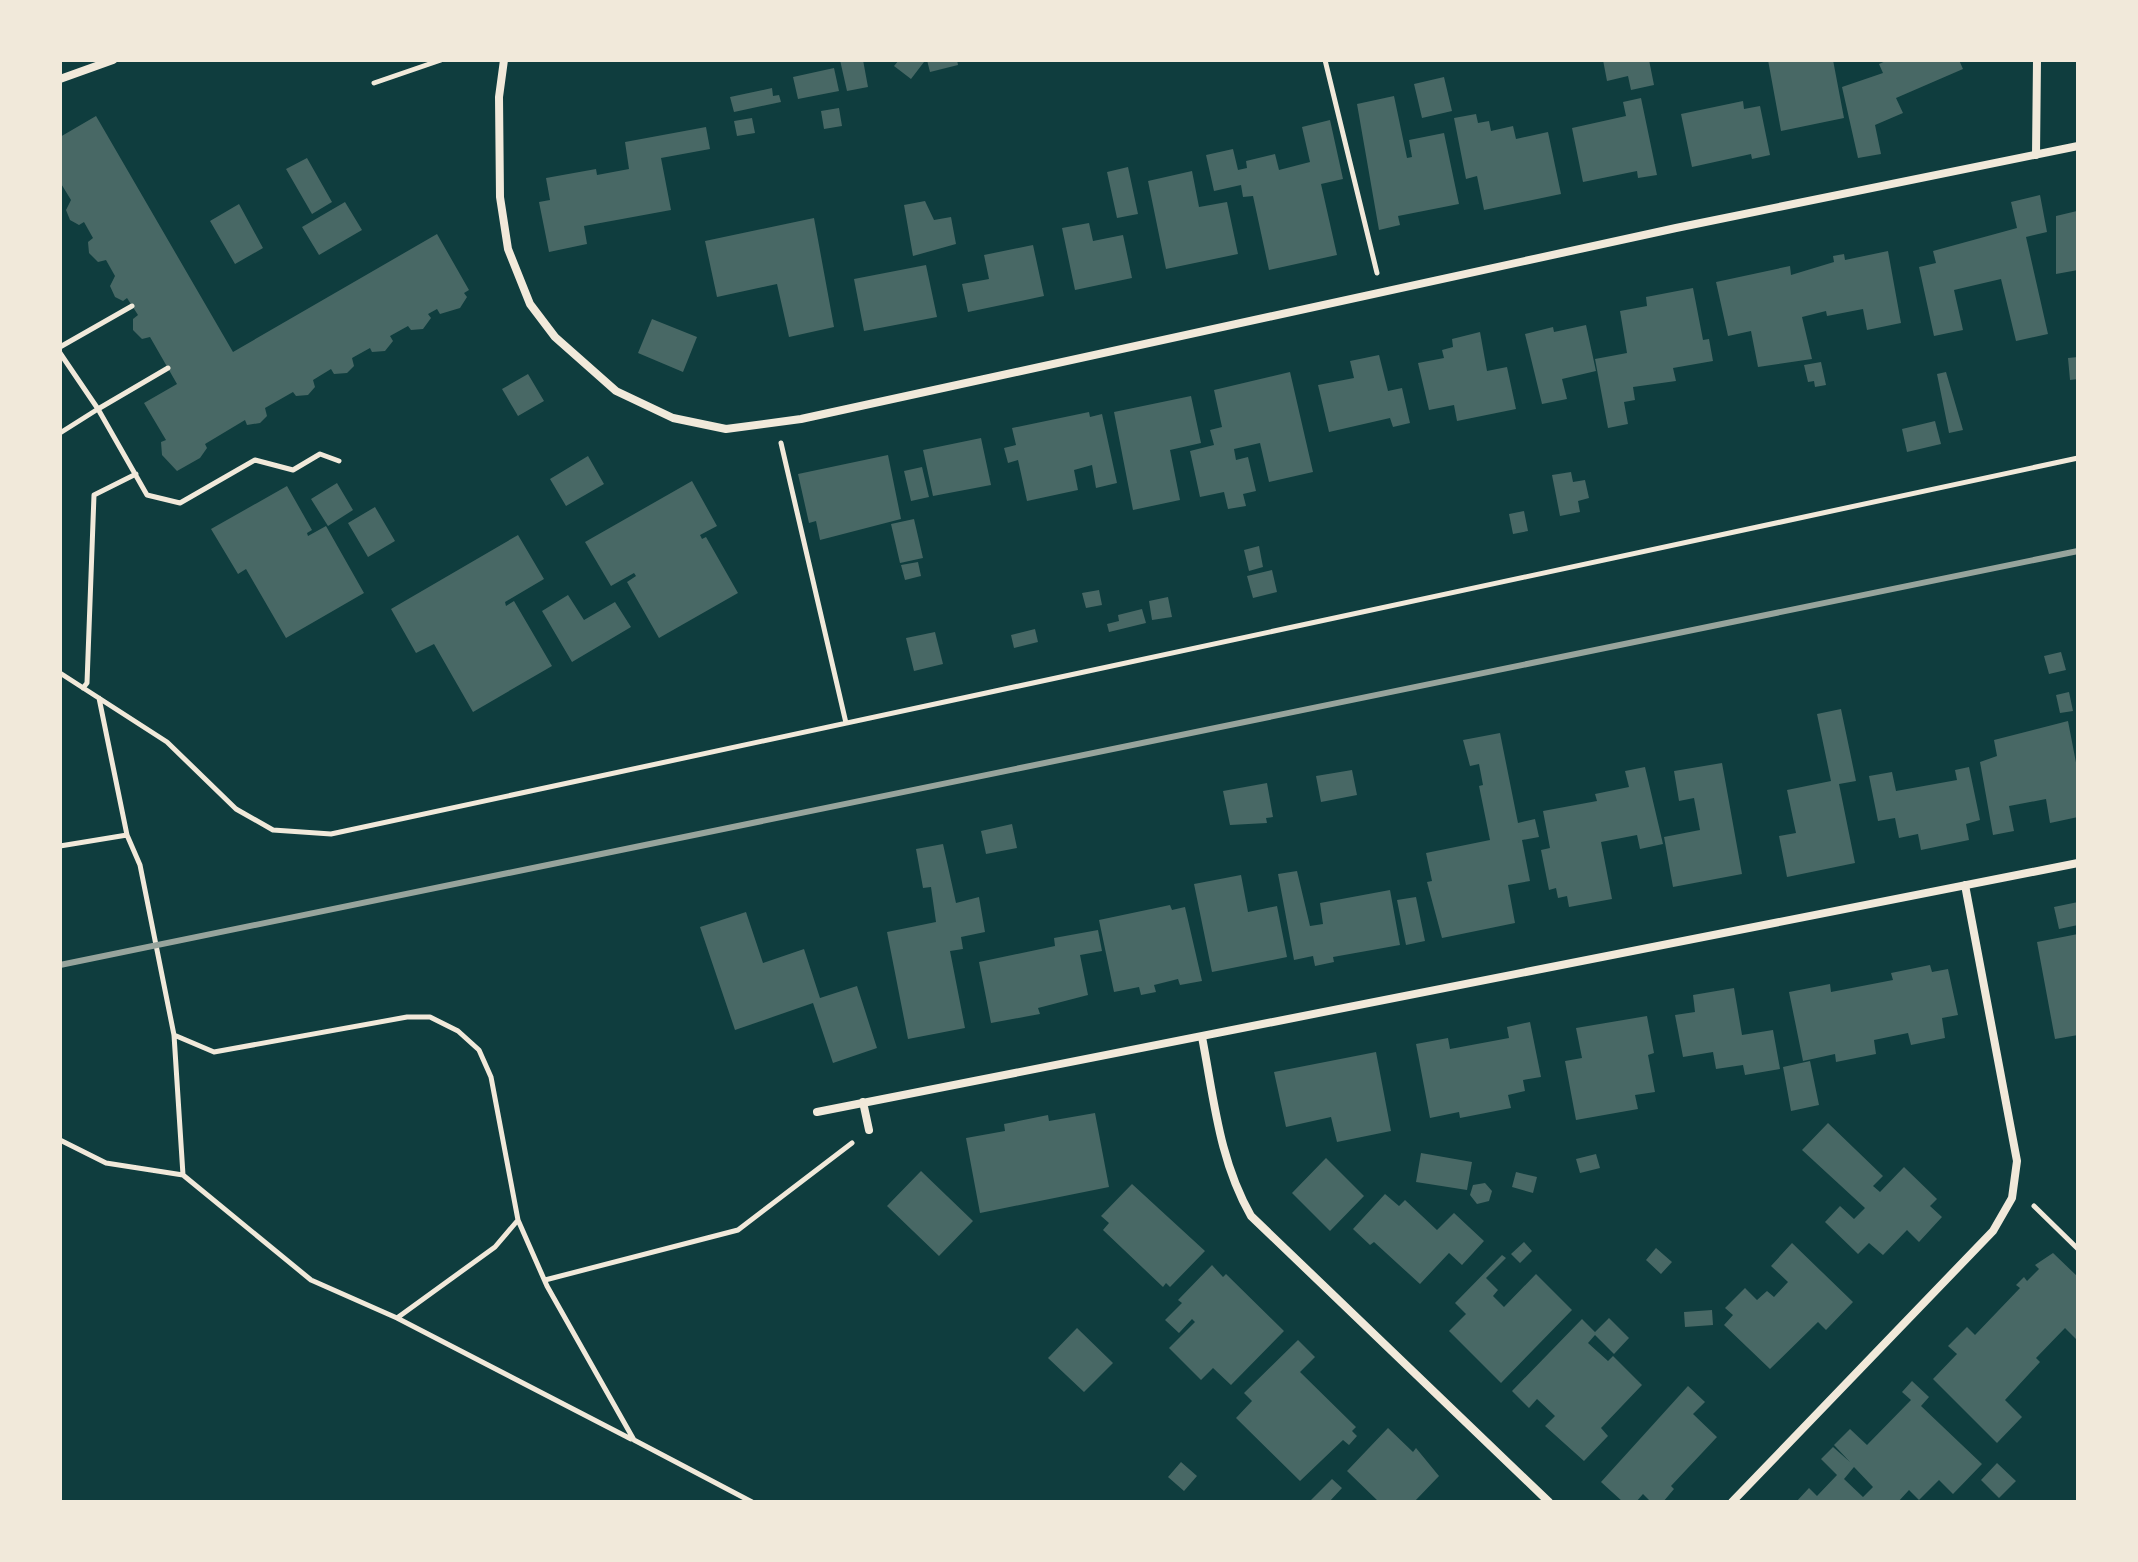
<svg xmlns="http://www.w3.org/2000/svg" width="2138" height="1562" font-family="Roboto,sans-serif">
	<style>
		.building { fill: #486865; fill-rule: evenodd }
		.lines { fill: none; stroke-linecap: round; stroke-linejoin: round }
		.path { stroke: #f1e9da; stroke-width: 5 }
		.minor { stroke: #f1e9da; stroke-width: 8 }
		.rail { stroke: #97a49c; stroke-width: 6 }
	</style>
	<rect width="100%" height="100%" fill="#0f3d3e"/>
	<path class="building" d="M840 60H863L868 87 847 91Z
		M899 60H922L924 62 911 79 894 66Z
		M927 60H957L958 65 930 72Z
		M1603 60H1649L1654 85 1631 90 1628 76 1607 81Z
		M1768 60H1833L1844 118 1781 131Z
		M1888 60H1959L1963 69 1896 98 1903 113 1875 125 1881 154 1858 158 1842 87 1883 73 1879 64Z
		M834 68 839 91 798 99 793 77Z
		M1444 77 1452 111 1422 118 1414 84Z
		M772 88 773 96 779 95 781 102 734 112 730 97Z
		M1394 96 1407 158 1412 157 1409 140 1444 133 1459 204 1398 216 1400 225 1379 230 1357 104Z
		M1641 98 1657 175 1638 178 1637 171 1583 182 1572 128 1626 116 1623 102Z
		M1743 101 1744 109 1760 106 1770 155 1752 159 1751 154 1692 167 1681 114Z
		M839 108 842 126 824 129 821 111Z
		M1476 114 1478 123 1489 121 1491 131 1513 126 1516 139 1548 132 1561 194 1484 210 1477 176 1466 179 1454 118Z
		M96 116 233 352 437 234 469 290 464 293 467 297 460 308 440 314 437 309 428 314 431 318 423 329 411 330 408 326 390 336 393 341 385 351 372 352 370 348 352 358 354 366 347 373 334 374 331 369 313 380 315 387 308 395 296 396 293 392 265 408 267 416 260 423 247 425 245 420 205 444 207 448 200 458 177 471 162 455 161 442 166 440 144 403 177 384 150 337 142 339 133 330V319L138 315 127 298 123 301 115 297 110 286 115 276 106 260 98 262 89 253 88 242 93 238 84 222 79 225 70 220 66 210 71 200 60 182V137Z
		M752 118 755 133 737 136 734 121Z
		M1330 120 1343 179 1321 184 1337 255 1269 270 1253 196 1243 197 1241 185 1214 191 1206 155 1233 149 1238 170 1247 168 1246 161 1275 154 1279 170 1310 162 1302 127Z
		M706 127 710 149 661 158 671 210 584 226 587 244 549 252 539 202 550 200 546 178 596 169 597 175 629 169 625 142Z
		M307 158 332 202 312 214 286 169Z
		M1128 167 1138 214 1117 218 1107 172Z
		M1192 171 1199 207 1227 202 1238 254 1166 269 1148 181Z
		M2040 195 2047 232 2026 237 2048 334 2016 341 2001 279 1954 290 1963 330 1934 336 1919 267 1936 263 1933 251 2017 228 2011 202Z
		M925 201 934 220 951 217 956 244 913 256 904 205Z
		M345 202 362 230 319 255 302 227Z
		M239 204 263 248 235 264 210 221Z
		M2077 211 2078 270 2056 274V216Z
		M814 218 834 327 789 337 777 284 717 297 705 241Z
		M1089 223 1093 241 1123 235 1132 278 1075 290 1062 228Z
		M1033 245 1044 296 968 312 962 284 989 279 984 255Z
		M1888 251 1901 323 1867 330 1863 309 1827 316 1826 311 1802 317 1812 359 1758 367 1751 331 1728 336 1716 282 1790 266 1791 275 1834 262 1833 256 1844 254 1845 260Z
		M926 265 937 317 864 331 854 279Z
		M1693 288 1703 340 1709 339 1713 361 1673 368 1676 381 1633 387 1635 400 1624 402 1628 424 1608 428 1595 359 1627 353 1620 311 1647 306 1646 297Z
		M652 319 697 337 683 372 638 353Z
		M1586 325 1596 371 1562 379 1567 399 1542 404 1525 334 1553 327 1554 332Z
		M1480 332 1487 371 1507 367 1516 409 1457 421 1454 405 1429 410 1418 363 1444 358 1442 350 1453 347 1452 339Z
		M1379 355 1388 391 1402 388 1410 423 1393 427 1390 418 1329 432 1318 385 1354 378 1350 361Z
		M2078 357V379L2070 380 2068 358Z
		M1821 362 1826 385 1815 387 1814 381 1808 382 1804 365Z
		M1290 372 1313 472 1269 482 1260 443 1234 449 1236 460 1248 457 1256 491 1243 494 1246 506 1228 509 1224 492 1200 497 1190 451 1214 445 1210 430 1222 427 1214 390Z
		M1946 372 1963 430 1949 433 1937 374Z
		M528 374 544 401 518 416 502 389Z
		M1191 396 1201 443 1170 450 1180 500 1133 510 1114 412Z
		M1089 412 1090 417 1102 414 1117 483 1096 488 1092 465 1074 470 1078 490 1027 501 1018 460 1008 463 1004 448 1016 445 1012 428Z
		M1935 421 1941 444 1907 452 1902 429Z
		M981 438 991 485 933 496 923 450Z
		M888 455 901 519 820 540 816 521 809 523 798 474Z
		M588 456 604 484 566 506 550 479Z
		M922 467 929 497 911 501 904 471Z
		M1571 472 1573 482 1585 480 1589 498 1578 501 1580 512 1560 516 1552 475Z
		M692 481 717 526 700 535 702 539 706 537 738 593 659 638 627 582 636 576 634 573 611 586 585 542Z
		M337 483 353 510 328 526 311 499Z
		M287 486 312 530 307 533 308 536 326 526 364 593 286 638 246 569 238 574 211 529Z
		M375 507 395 541 368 557 348 523Z
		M1524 511 1528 531 1513 534 1509 514Z
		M914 519 923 558 900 563 891 524Z
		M518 535 544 579 505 602 506 606 514 601 552 666 473 712 434 644 416 653 391 609Z
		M1259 546 1263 567 1249 571 1244 550Z
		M918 562 921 576 905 580 901 565Z
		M1272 570 1277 592 1253 598 1247 576Z
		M1099 590 1102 605 1086 608 1082 593Z
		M568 595 584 620 615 602 631 627 572 662 542 611Z
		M1168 597 1172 617 1152 620 1149 601Z
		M1142 609 1146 623 1109 632 1107 624 1119 621 1118 615Z
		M1035 629 1038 642 1014 648 1011 635Z
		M935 632 943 664 914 671 906 638Z
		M2061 652 2066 670 2049 674 2044 656Z
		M2069 692 2073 711 2060 713 2056 695Z
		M1841 709 1856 781 1839 784 1855 863 1787 877 1779 836 1796 833 1787 790 1831 781 1817 714Z
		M2068 721 2078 773V817L2050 823 2046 799 2009 806 2014 831 1993 835 1980 762 1997 756 1994 740Z
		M1500 733 1518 823 1535 819 1539 837 1522 840 1530 881 1508 885 1515 923 1442 938 1427 882 1432 881 1426 853 1490 840 1479 786 1483 785 1479 764 1470 766 1463 740Z
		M1722 763 1742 874 1673 887 1664 837 1700 830 1694 798 1679 801 1674 771Z
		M1645 767 1663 844 1640 849 1637 835 1601 842 1612 899 1569 907 1567 896 1558 898 1556 888 1549 890 1541 850 1550 848 1543 811 1597 801 1595 794 1629 787 1625 771Z
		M1969 767 1980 820 1966 824 1969 840 1921 850 1918 834 1899 838 1895 818 1878 821 1869 776 1892 772 1896 791 1957 780 1955 770Z
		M1352 770 1357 795 1321 802 1316 776Z
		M1267 783 1273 817 1266 818 1267 823 1230 825 1223 791Z
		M1012 824 1017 848 986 854 981 831Z
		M943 844 956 903 979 897 985 932 961 937 963 949 950 951 965 1028 908 1039 887 932 936 922 931 887 923 888 916 849Z
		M1297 871 1310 926 1323 924 1320 903 1390 890 1400 945 1333 957 1334 962 1315 966 1313 956 1294 960 1278 874Z
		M1241 875 1248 912 1277 906 1287 957 1212 972 1194 884Z
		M1416 897 1425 941 1406 945 1397 900Z
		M2078 902V925L2059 929 2054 907Z
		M1170 905 1172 910 1185 907 1202 981 1180 985 1178 979 1154 985 1156 992 1141 995 1139 987 1114 992 1099 920Z
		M746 912 763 963 804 949 820 998 857 986 877 1048 833 1063 813 1003 735 1030 700 927Z
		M1098 930 1102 951 1080 955 1088 995 1038 1008 1040 1014 991 1023 979 962 1055 946 1054 938Z
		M2078 934V1035L2055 1039 2037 942Z
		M1930 965 1932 972 1948 969 1958 1015 1942 1018 1945 1038 1911 1045 1908 1033 1874 1040 1876 1054 1836 1062 1835 1054 1803 1061 1789 992 1830 984 1831 992 1893 980 1891 973Z
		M1734 988 1742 1035 1773 1030 1780 1069 1745 1075 1743 1065 1716 1069 1713 1052 1683 1057 1675 1015 1695 1012 1693 995Z
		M1647 1016 1654 1053 1648 1055 1655 1092 1635 1095 1638 1109 1576 1120 1565 1061 1582 1058 1576 1028Z
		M1530 1022 1541 1077 1523 1080 1525 1091 1508 1095 1511 1108 1460 1118 1459 1112 1430 1118 1416 1044 1448 1038 1450 1049 1509 1038 1507 1027Z
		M1376 1052 1391 1131 1337 1142 1331 1117 1286 1127 1274 1072Z
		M1810 1061 1819 1105 1791 1111 1783 1067Z
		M1095 1113 1109 1187 980 1213 966 1138 1005 1131 1004 1124 1048 1115 1049 1121Z
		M1828 1123 1883 1176 1873 1186 1880 1192 1904 1167 1937 1199 1930 1206 1942 1217 1919 1242 1907 1230 1883 1255 1869 1243 1858 1254 1825 1222 1840 1206 1854 1219 1865 1208 1802 1150Z
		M1421 1153 1472 1162 1467 1190 1416 1182Z
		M1596 1154 1600 1168 1580 1173 1576 1159Z
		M1326 1158 1364 1196 1330 1231 1292 1193Z
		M921 1171 973 1221 939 1256 887 1206Z
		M1516 1172 1537 1177 1533 1193 1512 1187Z
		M1485 1183 1492 1191 1489 1201 1477 1204 1470 1195 1473 1185Z
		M1132 1184 1205 1251 1170 1287 1166 1283 1163 1287 1103 1230 1109 1223 1101 1216Z
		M1385 1194 1399 1206 1405 1200 1437 1230 1454 1213 1484 1241 1462 1265 1449 1253 1420 1284 1374 1242 1370 1245 1353 1229Z
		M1524 1242 1532 1251 1520 1263 1511 1254Z
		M1792 1243 1853 1302 1826 1330 1818 1322 1770 1369 1724 1325 1733 1315 1725 1308 1745 1288 1757 1300 1767 1291 1774 1297 1788 1282 1771 1266Z
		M1656 1248 1672 1262 1661 1274 1646 1260Z
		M2053 1253 2078 1277V1341L2065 1328 2036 1358 2040 1362 2005 1400 2022 1417 1997 1443 1933 1379 1957 1354 1948 1346 1967 1327 1975 1335 2020 1288 2016 1285 2024 1277 2027 1281 2039 1269 2035 1265Z
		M1502 1255 1506 1258 1486 1278 1498 1290 1493 1296 1504 1307 1536 1274 1572 1310 1501 1383 1449 1331 1466 1314 1455 1303Z
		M1212 1265 1223 1277 1226 1274 1284 1331 1231 1385 1213 1368 1201 1380 1169 1348 1195 1322 1192 1319 1179 1333 1165 1320 1182 1303 1178 1300Z
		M1712 1310 1713 1325 1685 1327 1684 1312Z
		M1609 1318 1629 1338 1614 1354 1595 1335 1588 1343 1608 1361 1613 1356 1642 1385 1601 1428 1608 1436 1584 1461 1545 1426 1555 1416 1537 1399 1529 1408 1512 1391 1582 1319 1595 1332Z
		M1077 1328 1113 1363 1084 1392 1048 1358Z
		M1298 1340 1315 1357 1300 1372 1356 1427 1352 1431 1357 1436 1349 1445 1343 1440 1300 1481 1236 1418 1252 1401 1244 1393Z
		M1912 1381 1929 1397 1921 1406 1982 1464 1953 1494 1939 1480 1919 1500 1909 1490 1898 1502H1796L1809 1488 1817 1496 1837 1475 1821 1459 1833 1447 1850 1462 1834 1445 1850 1429 1867 1445 1911 1400 1902 1392ZM1854 1467 1873 1487 1863 1497 1844 1479Z
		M1688 1386 1705 1402 1693 1414 1717 1437 1671 1486 1674 1489 1663 1502H1651L1643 1494 1636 1502H1623L1601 1482Z
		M1388 1428 1413 1452 1416 1448 1439 1476 1414 1502H1379L1347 1471Z
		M1181 1462 1197 1476 1184 1491 1168 1477Z
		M1997 1463 2016 1481 1999 1498 1981 1480Z
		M1332 1479 1342 1488 1329 1502H1309Z"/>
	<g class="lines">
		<path class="path" d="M1325 60 1377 273
			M374 83 441 60
			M60 347 132 306
			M60 353 98 409 60 433
			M168 368 98 409 147 495 180 503 255 460 293 470 320 454 339 461
			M781 443 846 723
			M60 673 167 742 236 809 273 830 331 834 2078 458
			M83 688 87 683 94 495 136 474
			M99 698 127 835
			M60 846 127 835 140 865 174 1035 183 1175
			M174 1035 214 1052 407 1017H430L458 1031 479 1050 491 1077 518 1220 547 1286 634 1440 752 1502
			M60 1140 106 1163 183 1175 311 1280 397 1318 495 1247 518 1220
			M2034 1206 2078 1249
			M545 1280 738 1230 852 1143
			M397 1318 631 1439"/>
		<path class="minor" d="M504 60 499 97 500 197 508 249 530 304 555 337 616 391 673 418 726 429 801 419 1676 228 2078 146
			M60 79 113 60
			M2036 155 2037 60
			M1202 1037C1214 1099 1219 1160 1251 1216L1549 1502
			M863 1102 869 1130
			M817 1112 2078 863
			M1732 1502 1993 1231 2012 1198 2017 1161 1965 885"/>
		<path class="rail" d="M60 965 2078 551"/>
	</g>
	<rect width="2138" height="1562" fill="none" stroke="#f1e9da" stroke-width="124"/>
</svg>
